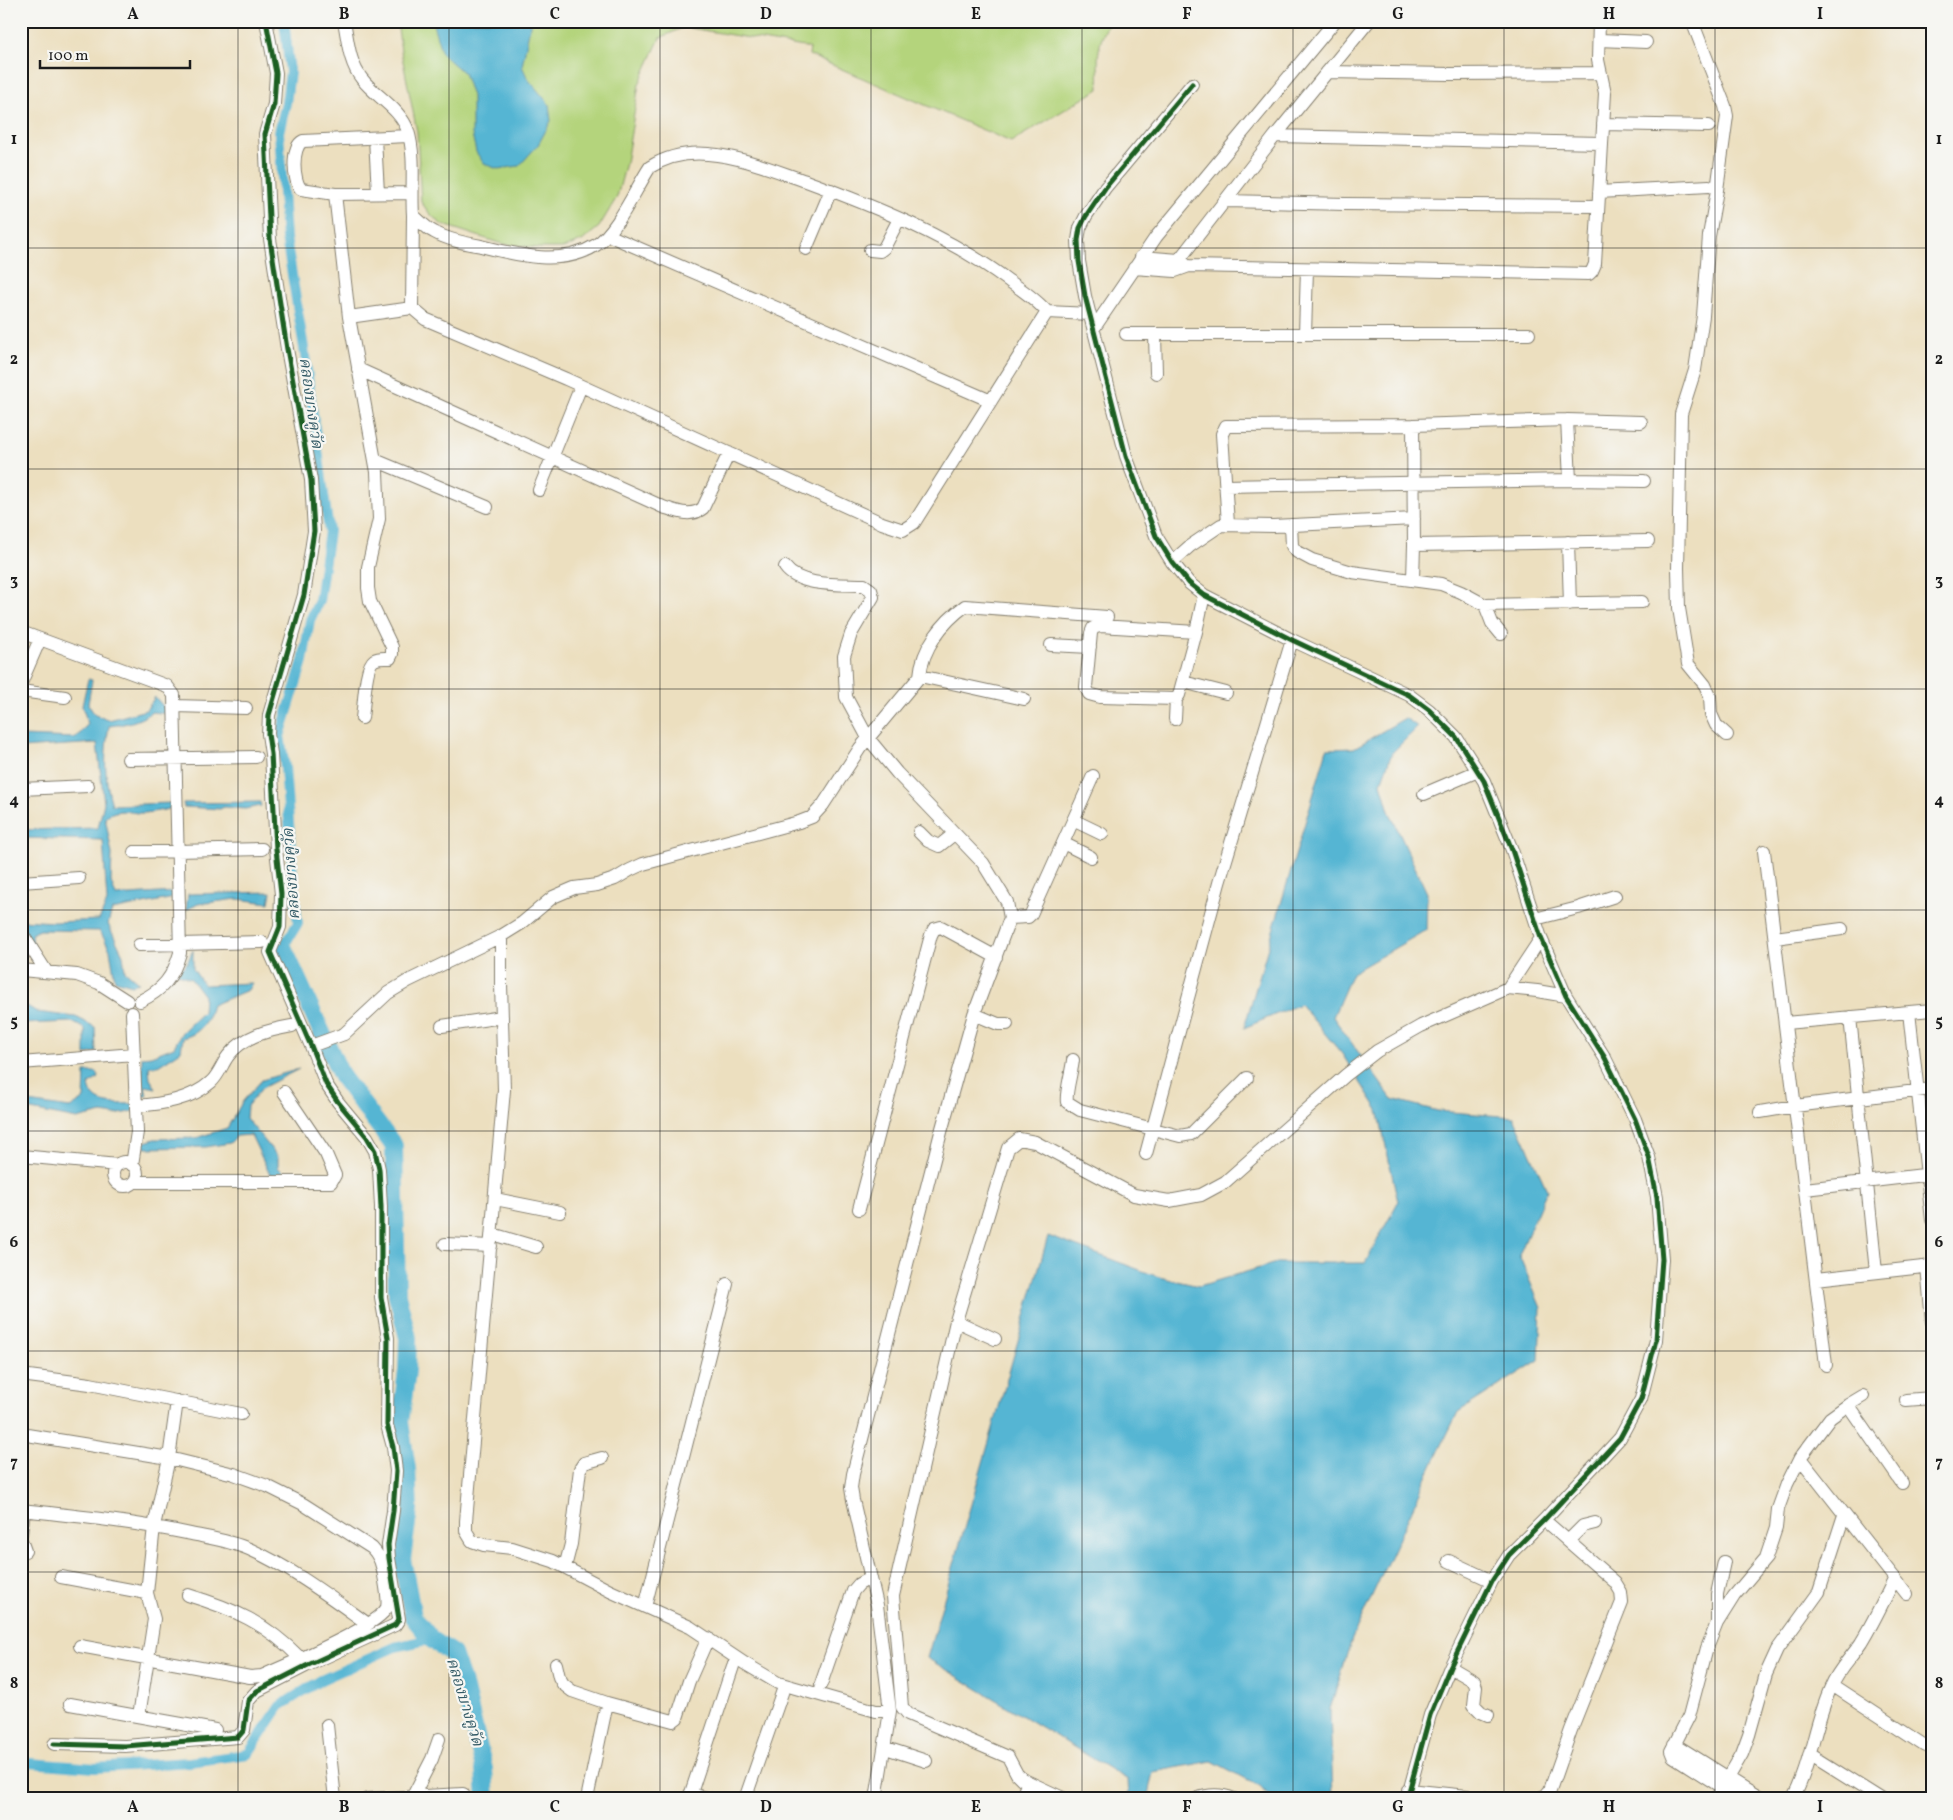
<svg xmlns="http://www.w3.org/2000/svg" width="1953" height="1820" font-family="Vollkorn,'Noto Serif Thai',serif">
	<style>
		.green { fill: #b4d47b; stroke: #68784c }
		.water { fill: #54b5d3; stroke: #386878 }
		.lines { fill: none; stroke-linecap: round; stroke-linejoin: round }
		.canal { stroke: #54b5d3; stroke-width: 10 }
		.river { stroke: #54b5d3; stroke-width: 18 }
		.street-casing { stroke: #847e6e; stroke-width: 14 }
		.street { stroke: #fff; stroke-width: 12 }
		.cycleway-casing { stroke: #f6f6f2; stroke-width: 8 }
		.cycleway { stroke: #1b5e20; stroke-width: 5 }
		.grid { fill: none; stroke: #1c1c1c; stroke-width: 1; stroke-opacity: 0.55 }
		.labels { text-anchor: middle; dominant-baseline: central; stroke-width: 4.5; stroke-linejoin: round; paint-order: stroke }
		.water-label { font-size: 16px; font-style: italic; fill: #325965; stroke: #f6f6f2 }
		.neatline { fill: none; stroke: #1c1c1c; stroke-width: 2 }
		.grid-label { font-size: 16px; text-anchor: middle; font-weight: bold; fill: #1c1c1c }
	</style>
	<rect width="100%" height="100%" fill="#f6f6f2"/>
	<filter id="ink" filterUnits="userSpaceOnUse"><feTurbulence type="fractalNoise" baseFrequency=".02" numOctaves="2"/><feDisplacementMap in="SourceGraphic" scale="10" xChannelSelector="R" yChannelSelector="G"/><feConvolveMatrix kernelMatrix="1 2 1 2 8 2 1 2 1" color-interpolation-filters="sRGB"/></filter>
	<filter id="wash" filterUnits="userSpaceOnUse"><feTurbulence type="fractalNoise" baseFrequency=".0096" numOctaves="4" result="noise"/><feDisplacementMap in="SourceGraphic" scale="20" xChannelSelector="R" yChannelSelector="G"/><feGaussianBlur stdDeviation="1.12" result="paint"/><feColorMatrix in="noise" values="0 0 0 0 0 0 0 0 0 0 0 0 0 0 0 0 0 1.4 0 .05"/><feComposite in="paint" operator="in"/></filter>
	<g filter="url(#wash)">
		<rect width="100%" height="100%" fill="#ecdfbf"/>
		<path class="green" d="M397 21H1110C1095 47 1098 60 1099 89L1011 142 809 55 810 48 684 27 660 38 639 84 626 163 617 197 599 227 582 241 563 248H538L502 244 441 224 430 214 421 202 417 132 401 51Z"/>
		<path class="water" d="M432 21H531L522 66 528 79 549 104 551 121 538 145 519 166 498 169 484 164 476 152 472 134V96L464 73 442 54Z
			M88 679 92 680 88 704 95 715 109 720 146 710 155 697 170 714 152 712C138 722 126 724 109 726 104 753 104 779 112 805L171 803 174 808C164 810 154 812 145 813 128 814 121 806 105 817L112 854 111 882 116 896 173 892 174 898 112 910 108 924 123 955 125 971 139 983 132 985 115 980 110 950 100 931 40 930 31 934 35 952 21 927V920L55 922 99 920 107 902 103 840 21 838V830L98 828 104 803 97 743 21 748V736L76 738 88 724 82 706Z
			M1405 718 1418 727 1392 753 1381 783 1389 811 1427 893 1426 930 1352 973 1333 1017 1392 1099 1438 1111 1514 1117 1547 1190 1519 1255 1541 1308 1539 1360 1458 1412 1438 1453 1352 1639 1330 1709 1333 1799H1272L1260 1786 1212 1761 1153 1772 1147 1799H1129L1128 1780 927 1658 1048 1236 1159 1277 1199 1286 1276 1263H1365L1398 1202 1378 1110 1342 1054 1300 1004 1244 1028 1327 749 1354 748Z
			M260 802 261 806 245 809 224 807 220 809 184 807 183 803Z
			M271 892 269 903 237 899 198 904 186 910 188 894Z
			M193 950V969L204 985 252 983 248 990 212 1005C207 1023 201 1033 183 1038L181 1051 158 1066H149L150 1079 156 1088 145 1086 147 1096H141L142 1057 151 1056 174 1047 182 1032 203 1012 204 996 191 979 177 973 187 963Z
			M21 1000 22 1003 37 1012 76 1017 95 1027 96 1052 85 1055V1029L72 1022 21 1024Z
			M299 1069 262 1088 247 1106 246 1118 278 1157V1168L284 1172V1178L271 1177 251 1135 237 1136 230 1143 206 1147 145 1148 142 1143 154 1139 196 1138 227 1128 243 1101 262 1080Z
			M85 1072H97L99 1078 89 1084C92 1108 115 1103 134 1104V1111L115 1115 102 1113 77 1119 21 1108V1101L70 1108 84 1099Z"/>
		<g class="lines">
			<path class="canal" d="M283 947 298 923 294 891 285 767 280 736 303 661 310 620 319 601 329 531 304 348 286 238 279 132 286 103 290 72 284 21
				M21 1766 29 1763 95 1768 190 1762 248 1754 280 1706 321 1680 395 1647 431 1639"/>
			<path class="river" d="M283 947 342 1077 394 1146 397 1295 408 1338 407 1371 400 1422 407 1469 409 1509 402 1559 413 1617 431 1639 453 1654 465 1689 484 1769 486 1799"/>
		</g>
	</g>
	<g filter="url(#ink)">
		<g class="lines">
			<g class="street-casing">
				<path id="street" d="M344 21C348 41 349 63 362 79 376 97 400 108 408 131 416 157 411 188 413 215 420 221 426 228 434 232 448 240 465 243 481 246 517 255 562 267 596 245 617 232 636 188 650 167 668 156 687 152 708 154 743 157 773 170 806 181 876 207 949 236 1009 281 1022 290 1036 299 1047 312L1090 314
					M1692 21 1725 106 1727 116 1717 190 1709 236 1703 316 1695 370 1681 414 1678 568 1679 608 1688 664 1705 685 1710 696 1711 714 1716 725 1727 735
					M1600 40 1646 42
					M1327 72 1450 74 1601 73
					M1192 84 1105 188 1086 216 1080 228 1078 240 1079 261 1085 296 1126 456 1156 536 1172 562 1189 583 1204 595 1292 640 1409 695 1429 710 1456 737 1484 781 1512 850 1541 938 1566 996 1605 1058 1635 1119 1649 1157 1657 1197 1662 1259 1656 1340 1641 1399 1620 1438 1544 1520 1509 1555 1492 1581 1450 1667 1430 1715 1407 1799
					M1603 124 1709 126
					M408 136 303 141C291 147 293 181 301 189L335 194 412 193
					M1275 136 1602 143
					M375 138 378 193
					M1599 192 1709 186
					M335 194 349 317 377 472 379 519 368 567V588L370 601 392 647V654L390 658C385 658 379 657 374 660 365 666 364 705 362 718
					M1227 201 1345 204 1597 206
					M413 215 412 308 425 319 566 379 882 523 903 530 914 523 1047 312
					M608 235 991 401
					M806 249 831 190
					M870 250 880 251 884 248 899 219
					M1141 257 1179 260 1185 264
					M1134 268 1175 271 1189 266 1589 274 1592 271 1595 264 1605 93 1598 60 1599 21
					M1175 271 1179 260 1275 136 1369 21
					M349 317 412 308
					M1094 328 1156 237 1335 21
					M1126 334H1529
					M1155 334 1156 373
					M1305 334 1307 269
					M358 369 663 507C676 511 691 518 703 508L729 453
					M1567 420 1570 480
					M375 460 487 507
					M1225 486 1570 480 1644 481
					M539 490 581 386
					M1228 524 1222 434 1226 426 1413 425 1567 420 1641 422
					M1291 525 1292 546 1297 552 1312 560 1352 572 1441 584 1461 592 1485 605 1642 602
					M1568 542 1570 604
					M1414 545 1648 541
					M1172 562 1190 546 1221 525 1273 526 1414 519
					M785 567C799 587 841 584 864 585L871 590 873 597 851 634 844 656 846 697 868 738 897 773 983 863 1007 902 1010 918 974 1014 941 1132 853 1474 851 1488 853 1500 877 1605 890 1711 876 1799
					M1413 579 1414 545 1413 425
					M1485 605 1492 623 1501 634
					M21 632 167 686 174 695 180 953C173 977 163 990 140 1001
					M1051 645 1090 647
					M920 676 1024 699
					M1183 682 1226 693
					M21 683 40 639
					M21 691 65 697
					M1176 699 1100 697 1089 694 1086 687 1091 633 1093 628 1100 626 1196 632
					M175 706 246 708
					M1175 719 1176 699 1179 695 1196 632 1204 595
					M128 759 256 757
					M21 789 88 786
					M1424 794 1478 771
					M1073 820 1102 834
					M919 832 928 841 939 846 954 834
					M1063 843 1091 857
					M1764 851 1826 1365
					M134 852 262 849
					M21 882 79 878
					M1010 918 1028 917 1031 914 1093 776
					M1535 919 1578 908 1615 896
					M21 932 46 971
					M501 936V984L504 1090 466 1521V1531L472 1541 484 1545 512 1548 553 1561 610 1591 690 1627 744 1663 778 1683 876 1711H890
					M1775 938 1842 929
					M139 945 262 942
					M21 970 77 975 99 983 127 1001
					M1508 988 1541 938
					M1909 1012 1932 1220
					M974 1014 998 1024H1007
					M1850 1017 1876 1272
					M1785 1023 1932 1010
					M442 1026 502 1017
					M311 1046 344 1034 388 993 408 981 501 936 522 923 553 897 574 888 597 885 615 879 630 870 643 864 799 822 812 817 823 805 860 748 920 676C922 648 943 622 965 606L1107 617
					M1073 1060C1072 1071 1065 1094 1067 1102L1080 1110 1180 1136 1191 1134 1247 1078
					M21 1063 134 1054
					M136 1106C162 1104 191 1100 211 1082 219 1075 222 1064 228 1056 243 1036 269 1030 292 1026
					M1760 1112 1795 1106 1932 1089
					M1146 1154 1219 883 1292 640
					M21 1156 118 1165
					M113 1174a12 12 0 1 1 24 0a12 12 0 1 1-24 0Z
					M132 1165 137 1132 132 1013
					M134 1182H331L335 1175 326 1154 284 1092
					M1805 1189 1932 1174
					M495 1199 560 1212
					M859 1209 931 935 934 929 941 927 996 957
					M492 1234 536 1247
					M445 1244 491 1246
					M1927 1266 1932 1322
					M1816 1279 1932 1266
					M956 1321 995 1339
					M21 1375 90 1384 241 1414
					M1906 1400 1932 1398
					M1848 1405 1902 1483
					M21 1434 169 1458 234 1474 267 1486 303 1504 372 1548C375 1551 377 1554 379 1558 383 1565 389 1600 387 1607 380 1626 284 1666 262 1676L250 1677 80 1646
					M1800 1458 1907 1594
					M21 1510C78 1516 135 1522 191 1534 210 1538 231 1541 249 1549 292 1568 330 1597 368 1624
					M21 1535 24 1510
					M21 1540 25 1551
					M1568 1541 1583 1526 1595 1523
					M1449 1561 1492 1581
					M565 1567 571 1544 580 1469 584 1463 602 1458
					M61 1577 147 1593
					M188 1595C234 1609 266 1623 300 1658
					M645 1607 727 1284
					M1717 1623V1594L1724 1562
					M556 1664 559 1677 563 1684 572 1691 607 1703 673 1721 677 1718 689 1681 708 1638
					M1450 1667 1474 1681 1476 1687 1474 1705 1481 1712 1488 1715
					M821 1684 853 1591 859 1584 870 1578
					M1832 1685 1925 1746
					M70 1704 215 1730
					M139 1716 154 1619 147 1593 154 1526 169 1458 177 1401
					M327 1725 335 1799
					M54 1744 125 1746 238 1737 244 1730 248 1701 257 1691 306 1666 395 1625 399 1619 389 1558 388 1545 393 1511 396 1471 393 1447 387 1425 388 1338 381 1297V1207L379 1169 375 1151 367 1137 338 1102 326 1084 311 1046 270 952 280 927 281 894 276 849 271 754 268 734 269 715 304 595 314 531 311 480 287 349 270 239 265 134 274 104 276 73 266 21
					M1674 1744 1762 1799
					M886 1748 926 1761
					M1811 1755 1881 1799
					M1408 1790 1497 1799
					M690 1794 712 1799
					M413 1796 432 1759 439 1739
					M367 1799 463 1794
					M587 1799 607 1703
					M689 1799 733 1666
					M745 1799 783 1690
					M1021 1799 1028 1782
					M1065 1799 1022 1779 1017 1774 1008 1757 908 1714 902 1707 893 1596 956 1321 1008 1148 1019 1139 1035 1142 1134 1195 1169 1201 1201 1195 1225 1182 1346 1075 1377 1051 1421 1026 1508 988 1537 991 1566 996
					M1196 1799C1209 1794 1221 1794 1234 1799
					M1538 1799 1546 1795 1550 1790 1571 1730 1622 1602 1621 1592 1615 1582 1544 1520
					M1716 1799 1742 1754 1749 1735 1766 1674 1777 1650 1819 1592 1844 1515
					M1740 1799 1673 1756 1671 1751 1689 1716 1707 1648 1717 1623 1734 1596 1766 1558 1776 1528 1778 1509 1787 1484 1800 1458 1830 1418 1848 1405 1863 1396
					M1793 1799C1812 1762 1814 1724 1831 1687 1838 1669 1851 1658 1861 1643 1874 1622 1884 1600 1895 1578"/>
			</g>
			<use href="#street" class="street"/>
			<g class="cycleway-casing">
				<path id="cycleway" d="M1192 84 1105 188 1086 216 1080 228 1078 240 1079 261 1085 296 1126 456 1156 536 1172 562 1189 583 1204 595 1292 640 1409 695 1429 710 1456 737 1484 781 1512 850 1541 938 1566 996 1605 1058 1635 1119 1649 1157 1657 1197 1662 1259 1656 1340 1641 1399 1620 1438 1544 1520 1509 1555 1492 1581 1450 1667 1430 1715 1407 1799
					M54 1744 125 1746 238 1737 244 1730 248 1701 257 1691 306 1666 395 1625 399 1619 389 1558 388 1545 393 1511 396 1471 393 1447 387 1425 388 1338 381 1297V1207L379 1169 375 1151 367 1137 338 1102 326 1084 311 1046 270 952 280 927 281 894 276 849 271 754 268 734 269 715 304 595 314 531 311 480 287 349 270 239 265 134 274 104 276 73 266 21"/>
			</g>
			<use href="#cycleway" class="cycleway"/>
		</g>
	</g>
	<path class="grid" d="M238 21V1799M449 21V1799M660 21V1799M871 21V1799M1082 21V1799M1293 21V1799M1504 21V1799M1715 21V1799M21 248H1932M21 469H1932M21 689H1932M21 910H1932M21 1131H1932M21 1351H1932M21 1572H1932"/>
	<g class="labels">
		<g class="water-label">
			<text transform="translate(310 403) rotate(82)">คลองบางคูวัด</text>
			<text transform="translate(292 874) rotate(-94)">คลองบางคูวัด</text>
			<text transform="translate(464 1702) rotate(73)">คลองบางคูวัด</text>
		</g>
	</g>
	<rect width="1953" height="1820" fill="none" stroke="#f6f6f2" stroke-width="55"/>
	<path d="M40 60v8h150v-8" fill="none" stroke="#1c1c1c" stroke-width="2.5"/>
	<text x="48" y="60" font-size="15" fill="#1c1c1c" stroke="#f6f6f2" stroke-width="4" paint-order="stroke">100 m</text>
	<rect x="28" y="28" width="1898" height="1764" class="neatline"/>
	<g class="grid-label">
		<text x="133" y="19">A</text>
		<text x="344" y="19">B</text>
		<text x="555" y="19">C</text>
		<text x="766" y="19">D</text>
		<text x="976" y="19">E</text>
		<text x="1187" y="19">F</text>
		<text x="1398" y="19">G</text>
		<text x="1609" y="19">H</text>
		<text x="1820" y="19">I</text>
		<text x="14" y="144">1</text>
		<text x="1939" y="144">1</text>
		<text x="14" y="364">2</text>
		<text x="1939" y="364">2</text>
		<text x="14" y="585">3</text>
		<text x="1939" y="585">3</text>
		<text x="14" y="805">4</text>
		<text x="1939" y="805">4</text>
		<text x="14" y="1026">5</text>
		<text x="1939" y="1026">5</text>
		<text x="14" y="1247">6</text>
		<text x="1939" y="1247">6</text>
		<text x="14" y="1467">7</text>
		<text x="1939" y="1467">7</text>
		<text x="14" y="1688">8</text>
		<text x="1939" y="1688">8</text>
		<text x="133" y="1812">A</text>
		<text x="344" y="1812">B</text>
		<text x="555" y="1812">C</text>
		<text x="766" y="1812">D</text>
		<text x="976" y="1812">E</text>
		<text x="1187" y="1812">F</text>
		<text x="1398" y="1812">G</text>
		<text x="1609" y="1812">H</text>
		<text x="1820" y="1812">I</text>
	</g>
</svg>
